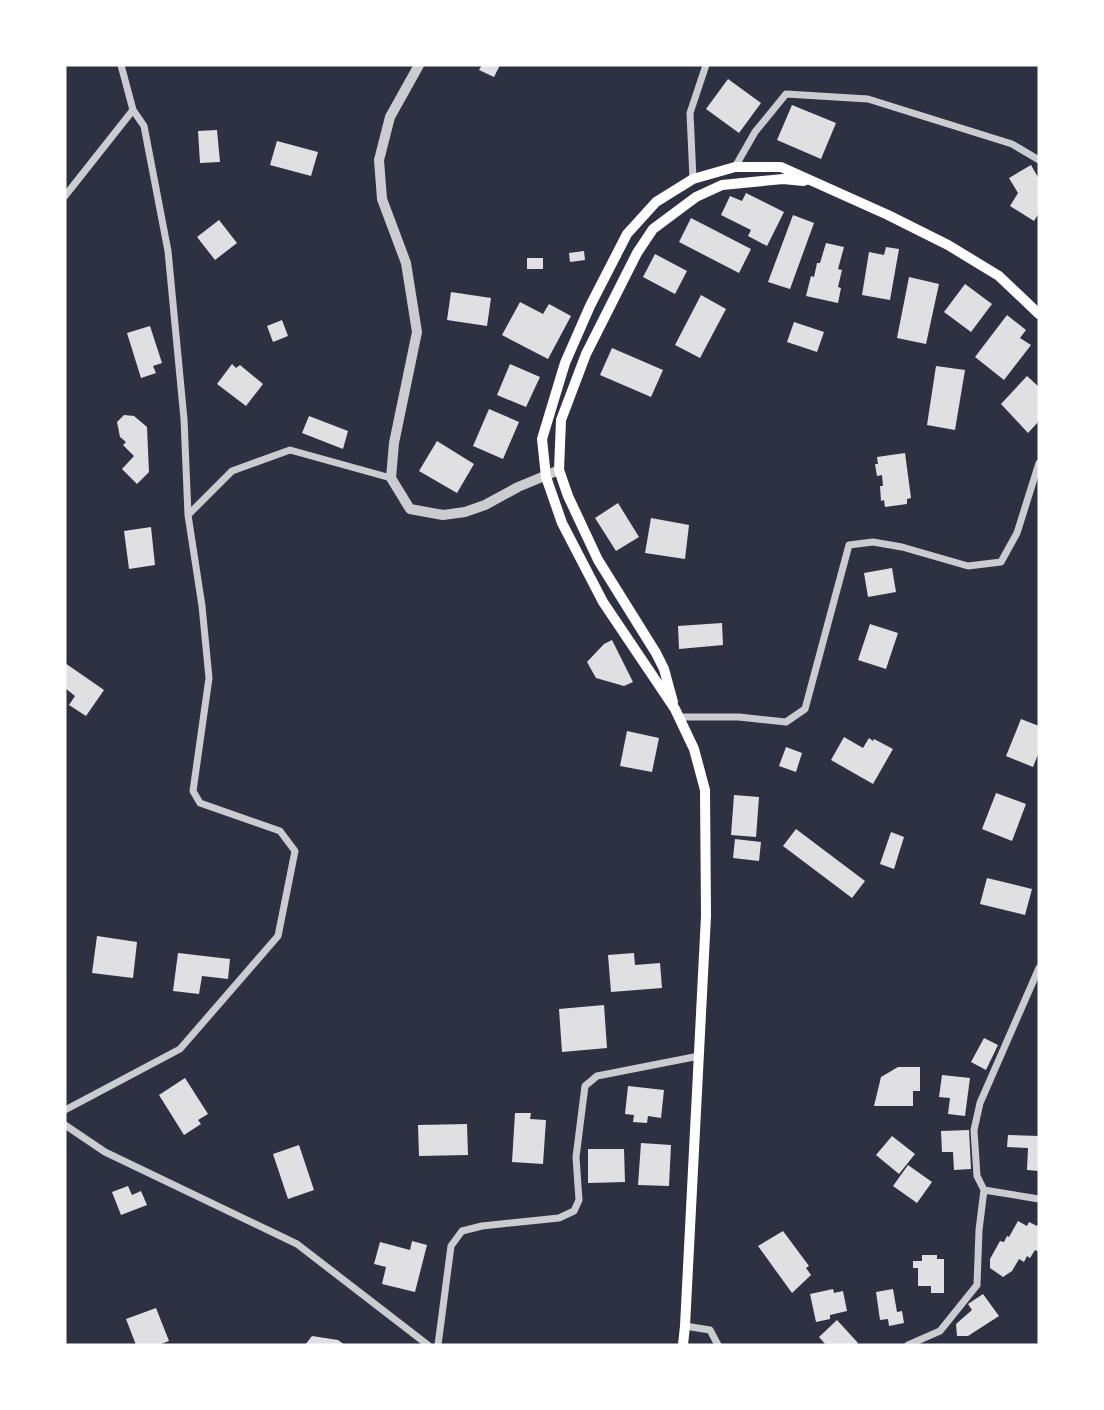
<svg xmlns="http://www.w3.org/2000/svg" width="1104" height="1410" font-family="Mulish,sans-serif">
	<style>
		.building { fill: #e0e0e3 }
		.lines { fill: none; stroke-linecap: round; stroke-linejoin: round }
		.minor { stroke: #caccd0; stroke-width: 7 }
		.tertiary { stroke: #caccd0; stroke-width: 10 }
		.secondary { stroke: #fff; stroke-width: 10 }
	</style>
	<rect width="100%" height="100%" fill="#2d3142"/>
	<path class="building" d="M482 65H500L494 77 479 70Z
		M728 79 761 103 739 133 706 109Z
		M792 105 836 123 821 159 777 140Z
		M217 130 220 162 200 163 198 131Z
		M277 141 318 152 311 176 270 165Z
		M1031 165 1039 179V213L1034 221 1010 206 1018 193 1009 178Z
		M746 193 784 212 767 246 748 236 751 230 721 215 730 196 742 201Z
		M793 215 814 223 790 289 768 282Z
		M691 218 751 249 739 273 679 242Z
		M219 220 237 243 215 260 197 237Z
		M826 243 844 247 838 269 842 270 838 287 841 288 838 303 806 296 811 276 814 277 817 263H820Z
		M886 247 899 249 890 300 862 295 869 252 884 255Z
		M584 251 585 260 570 262 569 253Z
		M655 254 687 271 675 294 643 277Z
		M527 258H543V269H527Z
		M909 277 939 284 926 344 897 338Z
		M965 284 992 304 971 332 944 312Z
		M451 292 491 298 487 326 447 320Z
		M701 295 726 309 700 358 675 345Z
		M520 302 543 314 549 304 571 316 548 359 502 335Z
		M1007 315 1026 330 1020 338 1031 345 1004 380 975 357Z
		M282 320 288 336 273 342 267 326Z
		M794 322 824 332 817 352 787 342Z
		M150 326 162 363 153 366 156 373 141 378 127 333Z
		M612 348 663 370 651 397 600 375Z
		M232 364 236 368 240 365 263 384 246 406 217 384Z
		M510 364 540 377 526 407 497 395Z
		M936 366 965 370 955 430 927 425Z
		M1027 376 1039 387V421L1028 433 1001 404Z
		M489 409 519 422 503 459 473 446Z
		M124 415 134 416 147 427 149 472 137 484 122 469 134 456 123 445 126 442 120 437 117 422Z
		M309 416 348 431 343 449 302 433Z
		M437 441 474 464 457 493 419 471Z
		M905 453 911 498 907 499V504L885 507 884 500 881 501 880 486H883L882 475 877 476 875 464H878L877 457Z
		M618 503 639 537 616 551 595 518Z
		M651 518 689 525 685 559 645 553Z
		M151 527 155 565 129 569 124 531Z
		M892 568 896 592 868 597 864 573Z
		M722 623 723 645 679 649 678 626Z
		M870 624 898 633 886 669 858 660Z
		M612 640 633 682 624 686 596 678 587 662 604 644Z
		M65 663 104 690 86 716 69 705 75 696 65 688Z
		M1021 719 1039 726V752L1033 767 1006 756Z
		M627 731 659 738 652 772 620 766Z
		M844 737 863 748 869 738 873 741 874 739 893 749 873 784 831 760Z
		M786 747 802 753 796 772 779 766Z
		M996 793 1026 804 1012 841 982 829Z
		M734 795 759 797 756 837 731 835Z
		M796 829 865 881 852 898 783 846Z
		M891 832 904 837 894 869 880 864Z
		M735 839 761 842 759 861 733 858Z
		M987 878 1032 889 1025 915 980 904Z
		M97 936 137 942 133 978 92 973Z
		M178 953 230 959 228 979 202 976 199 994 173 991Z
		M634 953 635 965 660 963 662 988 611 992 608 955Z
		M604 1005 607 1048 562 1052 559 1009Z
		M984 1038 998 1045 986 1070 971 1062Z
		M898 1067H920V1091H913V1106H874L881 1077Z
		M942 1075 970 1078 965 1116 948 1114 950 1098 939 1097Z
		M185 1078 208 1114 198 1120 201 1124 184 1135 159 1095Z
		M628 1086 664 1090 661 1118 648 1116 647 1123 633 1122 634 1115 625 1114Z
		M515 1113H531L530 1119 546 1120 543 1164 512 1162Z
		M467 1124 468 1155 419 1156 418 1125Z
		M969 1130 971 1169 954 1170 953 1152H942L941 1131Z
		M1008 1135 1039 1136V1171L1027 1170 1028 1148 1007 1147Z
		M892 1136 915 1154 899 1174 876 1155Z
		M641 1143 671 1145 669 1186 638 1185Z
		M299 1145 314 1190 288 1199 273 1154Z
		M588 1149H624L625 1182 588 1183Z
		M908 1165 932 1182 917 1203 893 1186Z
		M128 1186 132 1195 141 1191 147 1205 121 1215 112 1192Z
		M1018 1221 1027 1226 1029 1222 1037 1226 1039 1222V1252L1035 1250 1030 1258 1027 1256 1024 1262 1019 1259 1012 1271 1003 1277 990 1268V1259L1000 1241 1004 1242 1007 1236 1009 1237Z
		M783 1231 809 1266 806 1268 811 1275 792 1293 758 1246Z
		M412 1241 427 1245 415 1292 382 1284 386 1267 374 1264 380 1242 410 1250Z
		M922 1255H937V1259H944V1293H931V1286H918V1268H913V1261H922Z
		M833 1289 834 1293 843 1291 847 1311 830 1315V1319L816 1322 810 1294Z
		M893 1289 897 1312 902 1311 904 1323 889 1326 888 1319 880 1320 876 1292Z
		M983 1294 999 1316 968 1336H957L956 1324 972 1310 968 1304Z
		M156 1308 169 1341 158 1345H136L126 1319Z
		M837 1320 858 1343 855 1345H826L819 1337Z
		M312 1336 338 1340 345 1345H305Z"/>
	<g class="lines">
		<path class="minor" d="M121 65 133 110 144 126 168 251 184 419 188 515 232 471 290 450 391 478
			M735 167 755 132 786 94 868 99 1012 144 1039 160
			M693 179 690 113 706 65
			M65 196 133 110
			M679 717H739L786 722 805 709 849 545 873 542 902 547 968 566 1001 562 1017 533 1039 463
			M65 1110 180 1049 278 936 295 851 280 831 200 803 193 791 209 678 202 606 188 515
			M65 1125 105 1152 297 1244 428 1345
			M984 1190 1039 1199
			M685 1326 710 1330 718 1345
			M438 1345 451 1246 462 1231 482 1226 559 1218 574 1211 579 1200 576 1157 585 1086 597 1076 699 1056
			M908 1345 940 1331 977 1285 979 1230 984 1190 977 1176 974 1130 980 1103 1039 968"/>
		<path class="tertiary" d="M419 65 390 117 379 160 382 199 406 263 417 332 394 443 391 478 410 509 443 515 465 512 485 505 518 487 559 470"/>
		<path class="secondary" d="M673 702 664 669 656 653 598 560 568 496 559 470 561 420 586 354 637 253 653 229 696 197 722 185 783 179 804 181
			M683 1345 685 1326 706 916 705 790 694 749 675 709 603 602 562 523 546 477 542 439 565 363 590 306 627 234 656 202 693 179 735 167H781L888 215 948 245 999 276 1039 314"/>
	</g>
	<rect width="1104" height="1410" fill="none" stroke="#ffffff" stroke-width="133"/>
</svg>
